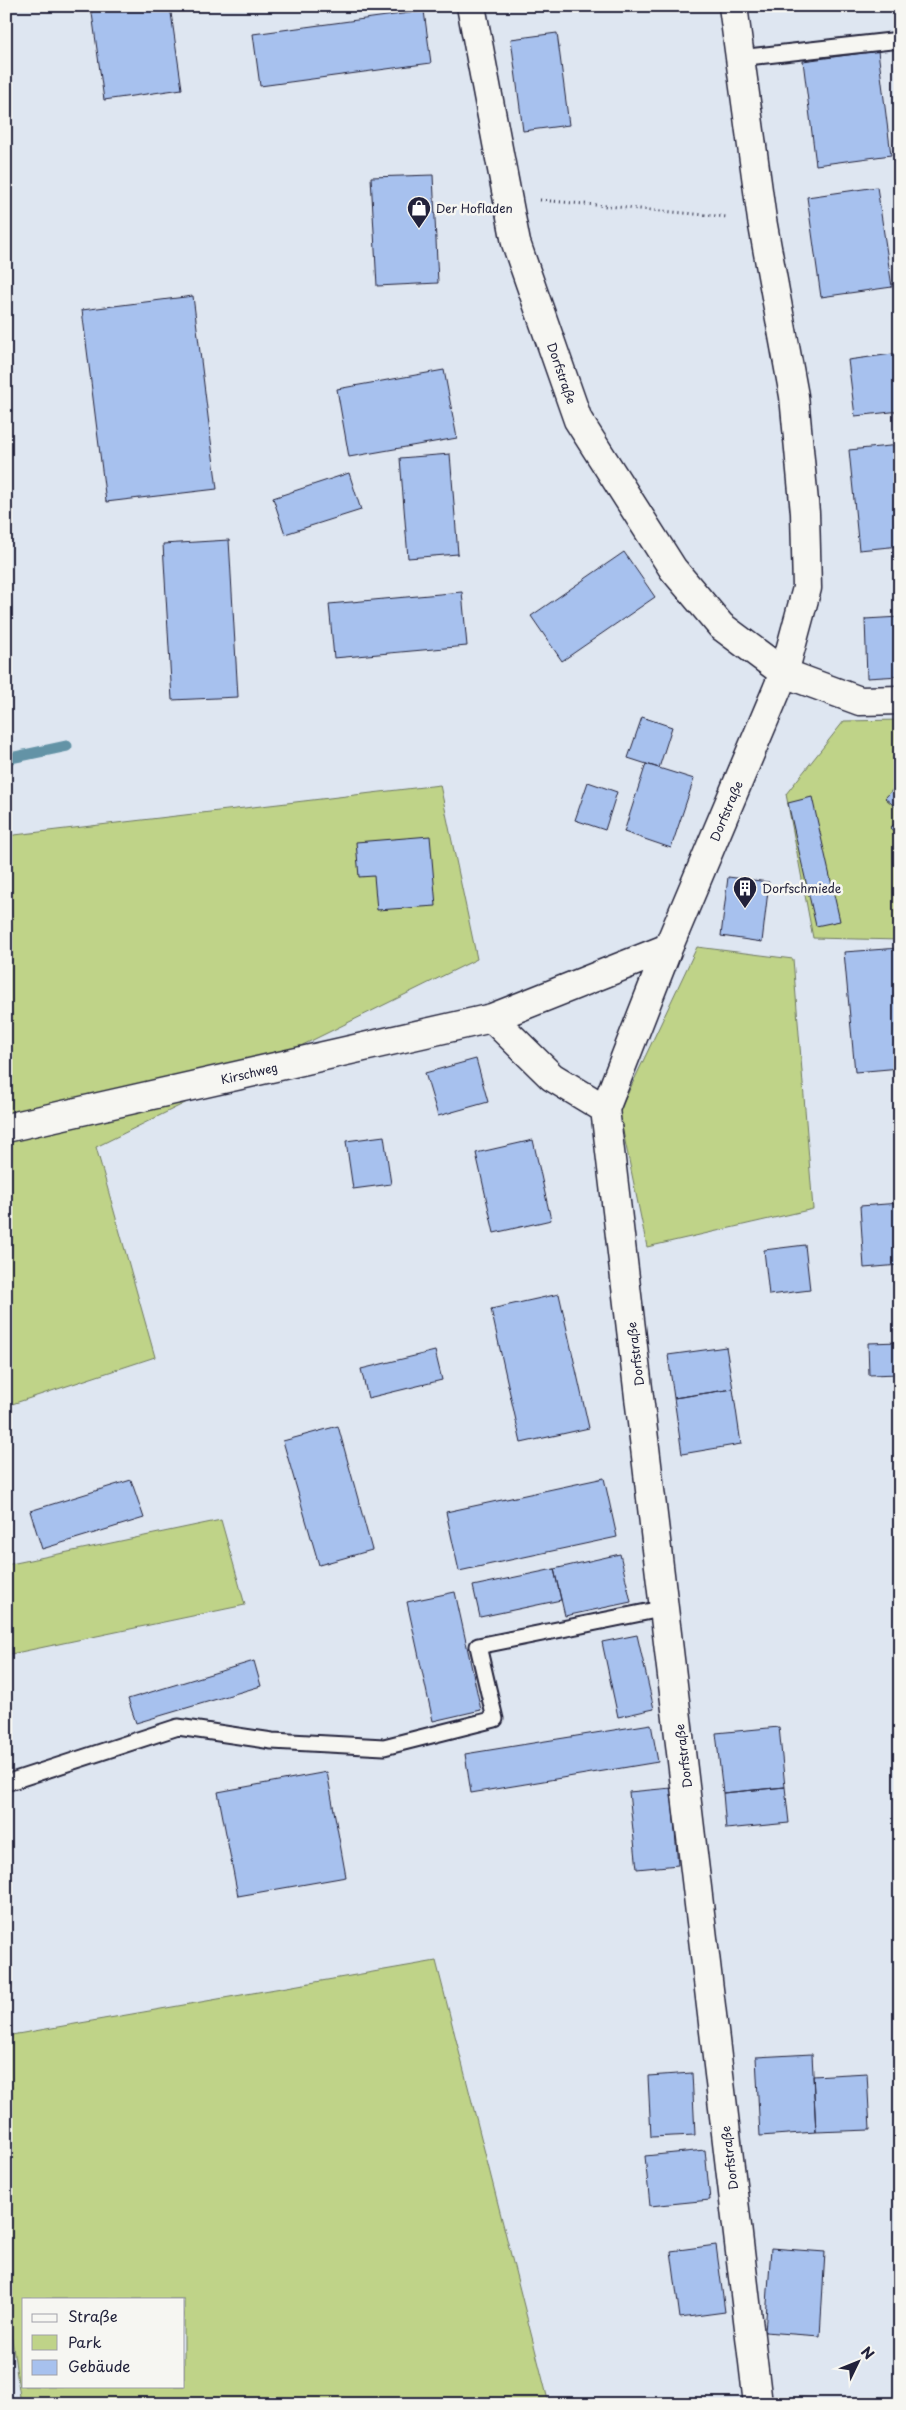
<svg xmlns="http://www.w3.org/2000/svg" width="906" height="2410" font-family="'Playpen Sans',sans-serif">
	<style>
		.green { fill: #bfd388; stroke: #707a62; fill-rule: evenodd }
		.lines { fill: none; stroke-linecap: round; stroke-linejoin: round }
		.stream { stroke: #6493a6; stroke-width: 11 }
		.building { fill: #a7c1ee; stroke: #22223b }
		.service-casing { stroke: #22223b; stroke-width: 19 }
		.minor-casing { stroke: #22223b; stroke-width: 31 }
		.tertiary-casing { stroke: #22223b; stroke-width: 31 }
		.path { stroke: #22223b; stroke-width: 3; stroke-dasharray: 1 4; stroke-linecap: butt }
		.service { stroke: #f6f6f2; stroke-width: 15 }
		.minor { stroke: #f6f6f2; stroke-width: 28 }
		.tertiary { stroke: #f6f6f2; stroke-width: 28 }
		.labels { text-anchor: middle; dominant-baseline: central; stroke-width: 5; stroke-linejoin: round; paint-order: stroke }
		.poi-label { font-size: 12px; fill: #22223b; stroke: #f6f6f2; text-anchor: start }
		.street-label { font-size: 12px; fill: #22223b; stroke: #f6f6f2 }
	</style>
	<rect width="100%" height="100%" fill="#dee6f1"/>
	<filter id="ink" filterUnits="userSpaceOnUse"><feTurbulence type="fractalNoise" baseFrequency=".02" numOctaves="2"/><feDisplacementMap in="SourceGraphic" scale="10" xChannelSelector="R" yChannelSelector="G"/><feConvolveMatrix kernelMatrix="1 2 1 2 8 2 1 2 1" color-interpolation-filters="sRGB"/></filter>
	<g filter="url(#ink)">
		<path class="green" d="M900 720V940L813 938 786 794 844 721Z
			M440 785 477 959 96 1147 155 1357 6 1406V836Z
			M697 947 793 959 813 1209 647 1247 619 1112Z
			M221 1520 245 1605 6 1655V1565Z
			M436 1961 549 2404H21L6 2297V2036ZM24 2299H184V2386H24Z"/>
		<g class="lines">
			<path class="stream" d="M6 759 67 746"/>
		</g>
		<path class="building" d="M91 6H170L182 89 104 100Z
			M424 11 431 63 260 86 253 34Z
			M557 33 569 125 523 131 511 39Z
			M878 51 891 155 816 165 803 61Z
			M433 175 438 283 377 286 371 177Z
			M877 187 892 287 821 297 807 197Z
			M193 296 217 489 106 502 82 310Z
			M900 353V411L855 416 848 360Z
			M444 370 457 438 349 457 337 389Z
			M900 445V546L859 550 849 450Z
			M450 454 458 554 408 558 400 458Z
			M349 473 361 510 285 534 273 498Z
			M229 540 238 697 172 700 163 544Z
			M624 552 655 597 562 661 531 616Z
			M462 592 467 646 334 658 329 604Z
			M900 617V676L867 678 865 619Z
			M642 717 672 727 659 768 628 758Z
			M646 764 694 779 671 848 624 832Z
			M588 782 617 792 605 830 575 820Z
			M900 782V811L885 798Z
			M812 797 840 921 816 926 788 803Z
			M900 818V837L890 828Z
			M430 836 436 906 377 910 374 876 359 877 356 842Z
			M728 877 769 882 762 942 721 936Z
			M900 948V1068L855 1072 844 952Z
			M476 1059 488 1102 438 1116 425 1073Z
			M384 1136 391 1184 353 1189 346 1141Z
			M533 1140 551 1220 494 1233 476 1153Z
			M900 1203V1265L864 1268 860 1206Z
			M805 1245 810 1290 769 1295 764 1250Z
			M559 1294 589 1428 521 1443 491 1309Z
			M900 1342V1374L869 1375 868 1343Z
			M726 1347 733 1389 674 1398 668 1355Z
			M435 1351 442 1380 368 1398 361 1369Z
			M733 1389 741 1444 682 1454 674 1398Z
			M338 1426 372 1550 319 1565 283 1441Z
			M604 1478 617 1537 459 1571 446 1512Z
			M131 1480 144 1518 42 1549 30 1511Z
			M620 1554 631 1602 565 1616 554 1569Z
			M554 1569 561 1600 480 1617 473 1586Z
			M455 1592 481 1710 433 1721 407 1602Z
			M637 1635 654 1709 618 1717 602 1642Z
			M254 1661 261 1686 136 1723 128 1699Z
			M651 1724 658 1762 471 1793 465 1754Z
			M779 1727 785 1787 723 1793 716 1733Z
			M327 1772 346 1877 238 1896 218 1792Z
			M785 1787 789 1823 726 1829 723 1793Z
			M671 1788 678 1865 637 1869 629 1792Z
			M812 2054 816 2132 760 2136 756 2057Z
			M692 2073 695 2135 651 2137 648 2076Z
			M867 2073 870 2130 816 2132 813 2076Z
			M705 2150 710 2200 650 2206 645 2156Z
			M716 2245 725 2312 680 2318 671 2251Z
			M771 2248 825 2252 820 2336 765 2332Z"/>
		<g class="lines">
			<g class="service-casing">
				<path id="service" d="M739 58 900 40
					M6 1783 178 1727 272 1741 384 1747 495 1719 478 1646 666 1608"/>
			</g>
			<g class="minor-casing">
				<path id="minor" d="M733 6 762 220 794 396 805 513 807 588 784 673 668 948 605 1109 758 2404
					M492 1018 552 1077 605 1109
					M6 1128 492 1018 668 948"/>
			</g>
			<g class="tertiary-casing">
				<path id="tertiary" d="M471 6 516 243 578 420 673 569 721 626 784 673 860 701 900 700"/>
			</g>
			<path class="path" d="M540 200 728 217"/>
			<use href="#service" class="service"/>
			<use href="#minor" class="minor"/>
			<use href="#tertiary" class="tertiary"/>
		</g>
	</g>
	<defs>
		<g id="shop-pin" transform="scale(1.25)"><path d="M0 17L-7.5 6A9.5 9.5 0 1 1 7.5 6Z" fill="#22223b" stroke="#f6f6f2"/><path d="M-5-2.5h2.3a2.7 3.5 0 0 1 5.4 0H5L5.5 6h-11ZM-1.5-2.5h3a1.5 2.3 0 0 0-3 0Z" fill="#fff"/></g>
		<g id="building-pin" transform="scale(1.25)"><path d="M0 17L-7.5 6A9.5 9.5 0 1 1 7.5 6Z" fill="#22223b" stroke="#f6f6f2"/><path d="M-4-6H4V6H1V3H-1V6H-4ZM-2.5-4.3h1.7v1.8h-1.7ZM.8-4.3h1.7v1.8H.8ZM-2.5-1h1.7V.8h-1.7ZM.8-1h1.7V.8H.8Z" fill="#fff"/></g>
	</defs>
	<g fill-rule="evenodd">
		<use href="#shop-pin" x="419" y="208"/>
		<use href="#building-pin" x="745" y="888"/>
	</g>
	<g class="labels">
		<g class="poi-label">
			<text x="436" y="208">Der Hofladen</text>
			<text x="762" y="888">Dorfschmiede</text>
		</g>
		<g class="street-label">
			<text transform="translate(562 373) rotate(71)">Dorfstraße</text>
			<text transform="translate(726 811) rotate(-67)">Dorfstraße</text>
			<text transform="translate(249 1073) rotate(-13)">Kirschweg</text>
			<text transform="translate(635 1354) rotate(-97)">Dorfstraße</text>
			<text transform="translate(683 1756) rotate(-97)">Dorfstraße</text>
			<text transform="translate(729 2158) rotate(-97)">Dorfstraße</text>
		</g>
	</g>
	<rect width="906" height="2410" fill="none" stroke="#f6f6f2" stroke-width="25"/>
	<rect x="12" y="12" width="881" height="2385" fill="none" stroke="#22223b" stroke-width="2" filter="url(#ink)"/>
	<rect x="22" y="2298" width="162" height="90" fill="#f6f6f2" stroke="#a1a1a9"/>
	<rect x="32" y="2314" width="25" height="8" fill="#f6f6f2" stroke="#a1a1a9"/>
	<text x="68" y="2322" font-size="15" fill="#22223b">Straße</text>
	<rect x="32" y="2335" width="25" height="15" fill="#bfd388" stroke="#a1a1a9"/>
	<text x="68" y="2348" font-size="15" fill="#22223b">Park</text>
	<rect x="32" y="2360" width="25" height="15" fill="#a7c1ee" stroke="#a1a1a9"/>
	<text x="68" y="2372" font-size="15" fill="#22223b">Gebäude</text>
	<g transform="translate(858 2362) rotate(47)" stroke="#f6f6f2" stroke-width="4" paint-order="stroke">
	<path d="M0-4L9 19L0 12L-9 19Z" fill="#22223b"/>
	<text y="-8" font-size="14" font-weight="bold" text-anchor="middle" fill="#22223b">N</text>
	</g>
</svg>
